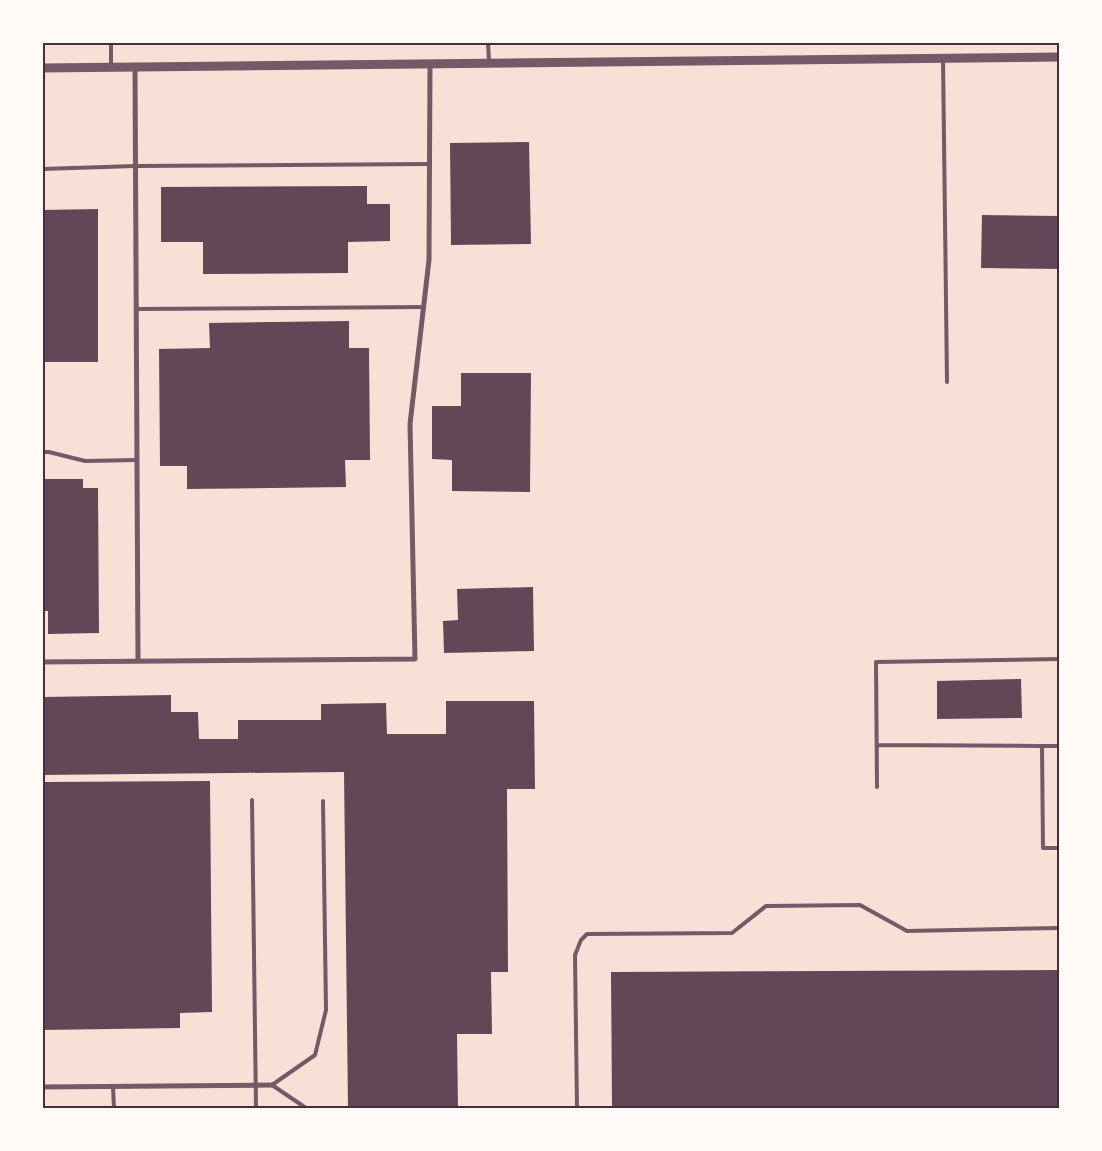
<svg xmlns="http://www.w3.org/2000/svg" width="1102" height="1151" font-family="'PT Sans',sans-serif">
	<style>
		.building { fill: #644757 }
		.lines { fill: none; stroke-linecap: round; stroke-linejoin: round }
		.service { stroke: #755966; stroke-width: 4 }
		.minor { stroke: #755966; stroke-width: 5 }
		.tertiary { stroke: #755966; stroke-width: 9 }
		.neatline { fill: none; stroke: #4a2c40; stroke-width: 2 }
	</style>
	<rect width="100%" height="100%" fill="#f7e1d7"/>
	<path class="building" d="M529 142 531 244 451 245 450 143Z
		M367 186V204H390V241L348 242V273L203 274V242H161V187Z
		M98 209V362H42V210Z
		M982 215 1060 216V269L981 268Z
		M349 321V348H369L370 460H345L346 487 187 489V466H160L159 349 210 348 209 323Z
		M461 373H531L530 492 452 491V460L432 459V406H461Z
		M42 479H83V488H98L99 633 48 634V611H42Z
		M533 587 534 651 444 653 443 621 458 620 457 589Z
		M1021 679 1022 718 937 719V681Z
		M171 695V712H198L199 739H238V720H321V704L386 703 387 734H446V701H534L535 789H507L508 972H491L492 1034H457L458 1108H348L344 772 42 775V697Z
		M210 781 212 1012 180 1013V1028L42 1030V782Z
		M1060 970V1108H612L611 972Z"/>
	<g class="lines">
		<path class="service" d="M111 42V67
			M488 42 489 62
			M943 58 947 382
			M42 169 135 166 430 164
			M136 309 424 307
			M42 452H49L85 461 137 460
			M877 745 1042 746
			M1060 746H1042L1043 848H1060
			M877 787 876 662 1060 659
			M252 800 256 1108
			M113 1087 114 1108
			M306 1108 272 1085 315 1055 326 1010 323 801
			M577 1108 575 955 581 940 587 934 732 933 766 906 860 905 907 931 1060 928"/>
		<path class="minor" d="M135 67 138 661
			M42 662 415 659 410 424 429 260 430 65
			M42 1087 272 1085"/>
		<path class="tertiary" d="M42 68 1060 57"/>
	</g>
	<rect width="1102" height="1151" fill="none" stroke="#fffaf5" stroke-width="88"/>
	<rect x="44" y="44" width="1014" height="1063" class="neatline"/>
</svg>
